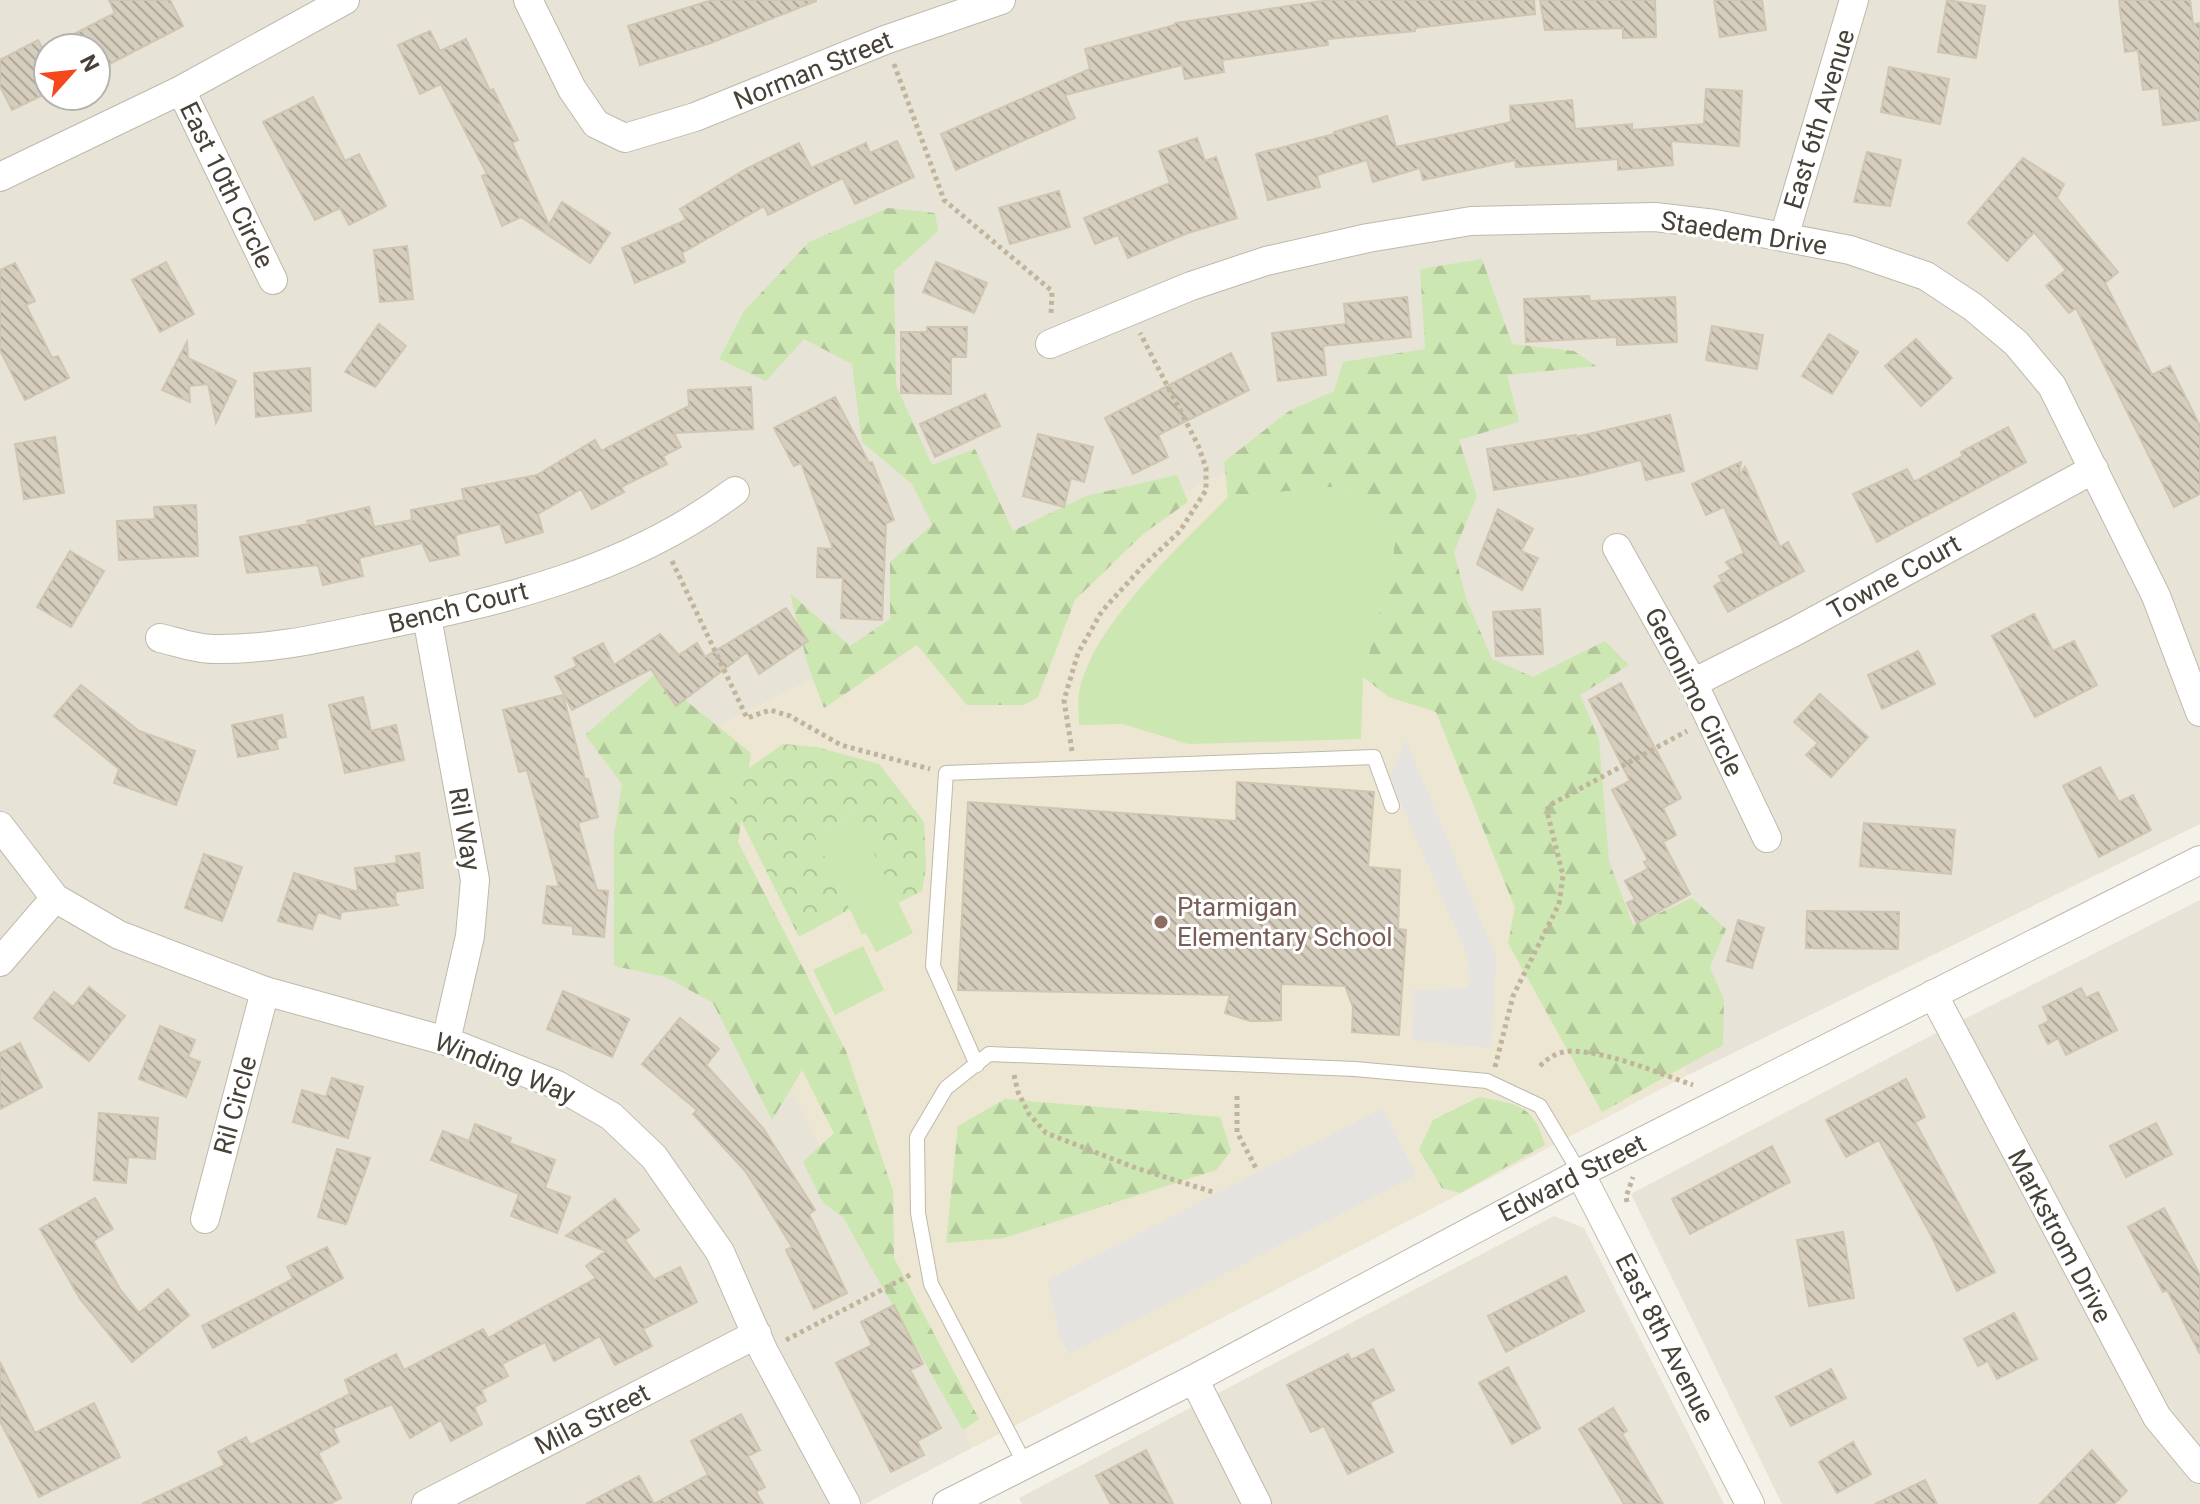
<svg xmlns="http://www.w3.org/2000/svg" width="2200" height="1504" font-family="Roboto,sans-serif">
	<style>
		.residential { fill: #e7e3d6; fill-rule: evenodd }
		.education { fill: #ece6d2 }
		.forest { fill: url(#forest-firs) }
		.park { fill: url(#park-crowns) }
		.pitch { fill: #cce7b2 }
		.parking { fill: #e5e3e0 }
		.building { fill: url(#building-back-hatch); stroke: #d0c5b1; stroke-width: 2 }
		.lines { fill: none; stroke-linecap: round; stroke-linejoin: round }
		.service-casing { stroke: #bfb9ab; stroke-width: 16 }
		.minor-casing { stroke: #bfb9ab; stroke-width: 30 }
		.path { stroke: #c0b59c; stroke-width: 5; stroke-dasharray: 4 4; stroke-linecap: butt }
		.service { stroke: #fff; stroke-width: 14 }
		.minor { stroke: #fff; stroke-width: 28 }
		.education-dot { fill: #8d6e63; stroke: #fff; stroke-width: 3 }
		.labels { text-anchor: middle; dominant-baseline: central; stroke-width: 6; stroke-linejoin: round; paint-order: stroke }
		.street-label { font-size: 26px; fill: #474137; stroke: #fff }
		.education-label { font-size: 26px; fill: #785e54; stroke: #fff; text-anchor: start }
	</style>
	<defs>
		<pattern id="forest-firs" width="22" height="20" patternUnits="userSpaceOnUse" patternTransform="scale(2)"><rect width="22" height="20" fill="#cce7b2"/><path d="M5 1l3.5 6h-7zM16 11l3.5 6h-7z" fill="#b1c79a"/></pattern>
		<pattern id="park-crowns" width="20" height="18" patternUnits="userSpaceOnUse" patternTransform="scale(2)"><rect width="20" height="18" fill="#cce7b2"/><path d="M2 6a3 3 0 1 1 6 0M12 15a3 3 0 1 1 6 0" fill="none" stroke="#b1c79a"/></pattern>
		<pattern id="building-back-hatch" width="6" height="6" patternUnits="userSpaceOnUse" patternTransform="scale(2)"><rect width="6" height="6" fill="#d5cdbd"/><path d="M-1 5l2 2M0 0l6 6M5-1l2 2" fill="none" stroke="#afa89a"/></pattern>
	</defs>
	<rect width="100%" height="100%" fill="#f4f1e8"/>
	<path class="residential" d="M0 0H2200V824L1688 1075 1362 404 631 770 972 1448 865 1504H0ZM48 48H96V96H48Z
		M2200 900V1504H1782L1631 1194 1919 1042Z
		M1554 1216 1584 1228 1724 1504H1022L1019 1498Z"/>
	<path class="education" d="M1362 404 1688 1075 972 1448 630 770Z"/>
	<path class="forest" d="M888 208 935 213 938 231 894 271 896 385 932 465 975 449 1013 531 1086 496 1177 475 1188 502 1143 534 1075 600 1038 697 1024 705H967L917 645 824 708 808 666 790 593 850 646 890 619V562L932 525 912 484 862 442 852 364 804 339 766 381 719 359 744 311 809 242Z
		M1482 259 1512 344 1574 351 1596 366 1507 375 1519 422 1459 440 1477 496 1454 552 1466 598 1492 659 1533 677 1605 641 1629 665 1580 695 1599 740 1609 861 1633 925 1692 898 1726 929 1710 967 1724 1000 1723 1045 1602 1112 1508 943 1515 908 1436 712 1389 697 1363 677 1392 564 1396 533 1341 486 1228 497 1224 462 1289 411 1334 391 1343 362 1425 349 1420 269Z
		M654 675 751 753 738 842 846 1051 893 1191 894 1258 979 1419 963 1430 843 1217 823 1203 803 1162 834 1133 802 1070 772 1120 713 1003 666 977 614 966V836L622 784 585 735Z
		M1479 1097C1517 1104 1533 1104 1545 1145L1460 1193 1442 1188 1419 1150 1433 1120Z
		M1005 1099 1220 1117 1231 1151 1216 1170 1004 1238 946 1243 958 1126Z"/>
	<path class="park" d="M783 744 817 747 879 764 924 822 926 867 922 891 898 903 854 814 814 834 850 909 799 937 724 786Z"/>
	<path class="pitch" d="M1341 486 1396 533 1392 564 1363 677 1361 739 1188 744 1123 724 1079 725C1079 714 1077 699 1080 688 1096 622 1181 545 1228 497Z
		M855 814 913 933 876 952 866 933 862 935 814 834Z
		M863 946 884 990 835 1015 813 970Z"/>
	<path class="parking" d="M1406 740 1496 957 1491 1048 1412 1040 1413 990 1469 988 1468 957 1390 778Z
		M1383 1108 1416 1175 1069 1354 1060 1338 1048 1280Z"/>
	<path class="building" d="M109 0H170L183 26 96 71V48H47L115 13Z
		M712 0H816V1L708 44 640 65 628 26Z
		M1329 0H1534L1535 14 1415 28V31L1327 39 1328 45 1222 60 1224 72 1185 79 1182 65 1065 95 1075 118 956 170 941 134 1090 69 1085 49 1175 25V23Z
		M1540 0H1655L1656 37 1623 38V28L1545 30Z
		M1714 0H1762L1766 30 1720 37Z
		M1947 0 1985 6 1976 58 1938 52Z
		M2119 0H2190L2193 24 2200 23V120L2163 125 2159 88 2143 90 2138 50 2125 52Z
		M430 31 440 51 466 39 490 91 493 89 518 140 512 143 549 225 562 202 610 233 590 263 521 217 502 226 482 176 487 174 441 84 420 94 398 45Z
		M38 40 48 60V73L37 79 45 94 12 110 0 86V60Z
		M1889 67 1949 79 1940 124 1881 112Z
		M1706 89 1742 91 1739 146 1671 141 1673 165 1618 170V159L1516 167 1515 160 1423 180 1420 168 1373 182 1367 160 1317 175 1320 187 1268 200 1256 154 1334 134V132L1387 116 1396 147 1511 122 1510 106 1572 100 1575 129 1632 124V130L1704 124Z
		M313 97 345 161 359 154 386 206 349 225 340 208 315 220 263 122Z
		M1197 138 1205 161 1216 157 1237 218 1188 233 1128 258 1118 235 1095 244 1084 218 1170 183 1159 151Z
		M897 141 914 177 855 204 843 178 768 215 764 206 682 253 685 262 635 283 622 248 686 220 680 209 746 169 799 143 811 168 866 143 870 153Z
		M1867 152 1901 160 1890 206 1854 202Z
		M2023 158 2064 184 2057 198 2118 272 2105 283 2152 375 2170 366 2200 426V494L2174 507 2076 308 2069 313 2046 286 2066 270 2034 232 2007 261 1968 223Z
		M1059 191 1070 227 1010 244 999 208Z
		M407 246 413 299 380 302 374 250Z
		M166 262 194 314 160 332 132 280Z
		M936 262 987 283 974 313 923 292Z
		M15 263 35 301 26 305 52 358 58 356 69 378 25 400 0 350V270Z
		M1589 296 1590 301 1675 297 1677 342 1617 345V337L1526 342 1524 299Z
		M1407 297 1411 337 1323 346 1326 375 1278 381 1272 333 1346 324 1344 304Z
		M379 324 406 346 375 387 345 372Z
		M1712 326 1763 335 1757 369 1706 360Z
		M927 327H967L966 357H951V394L901 393V332H927Z
		M1829 334 1858 352 1832 394 1802 376Z
		M1916 339 1952 378 1921 406 1885 366Z
		M187 342 188 358 236 381 216 423 208 384 189 386 190 402 162 390Z
		M1231 353 1249 390 1158 435 1168 457 1133 474 1105 418Z
		M310 368 311 411 256 417 254 373Z
		M751 387 753 429 674 433 681 447 663 456 667 464 621 487 624 492 592 509 581 489 538 514 543 532 506 543 500 524 455 535 459 555 430 561 422 543 359 558 363 576 323 585 318 565 247 573 240 537 308 524 307 521 369 507 374 527 412 520 411 510 464 500 462 489 537 475 595 440 601 451 689 406 688 390Z
		M985 394 1000 426 935 457 920 424Z
		M835 397 869 463 872 462 894 520 886 523 882 620 841 618 843 578 817 577 818 548 833 549 801 463 794 466 774 428Z
		M1670 415 1684 471 1646 480 1641 460 1583 475 1494 490 1487 449 1576 435V437Z
		M2008 427 2026 462 1877 542 1853 494 1907 469 1914 482 1963 456 1961 452Z
		M1038 434 1093 447 1084 482 1071 478 1064 507 1023 496Z
		M55 437 64 493 24 499 15 444Z
		M1741 462 1738 477 1745 467 1780 547 1788 542 1804 571 1728 612 1714 586 1722 581 1719 576 1731 569 1726 562 1744 553 1724 507 1706 515 1692 484Z
		M196 505 198 556 119 560 117 521 155 519 154 507Z
		M1498 509 1533 529 1521 551 1538 558 1522 590 1477 564Z
		M70 551 104 571 71 627 37 607Z
		M786 608 808 641 759 674 747 652 676 706 651 669 572 710 555 677 577 666 573 658 603 643 614 665 660 634 679 655 697 643 705 657Z
		M1540 609 1543 654 1496 656 1493 612Z
		M2034 614 2053 651 2074 641 2097 685 2035 717 1992 636Z
		M1918 651 1935 684 1882 709 1868 675Z
		M1621 683 1681 798 1663 808 1676 835 1663 842 1690 894 1637 923 1627 903 1635 899 1625 881 1648 869 1644 862 1648 860 1612 790 1630 781 1589 700Z
		M81 685 139 731 195 751 176 805 114 783 119 769 54 716Z
		M1820 694 1868 737 1831 777 1806 755 1818 743 1794 722Z
		M563 695 585 779H588L598 817 578 823 597 890 608 891 604 937 573 934V926L543 923 547 886 559 887 527 770 519 772 503 710Z
		M363 697 371 731 396 725 404 760 345 773 329 705Z
		M282 715 286 737 276 739 278 749 238 757 232 725Z
		M2100 767 2119 802 2133 795 2151 830 2099 857 2063 786Z
		M1237 782 1374 792 1368 867 1400 870 1398 929 1406 930 1399 1035 1352 1032 1353 1007 1345 986 1281 984V1020L1264 1021H1250L1225 1013 1230 995 958 990 968 802 1236 821Z
		M1864 823 1955 830 1951 874 1860 866Z
		M419 853 423 888 395 892 396 904 399 905 341 912 340 919 318 912 312 929 278 921 294 873 358 892 355 868 397 863 396 856Z
		M204 854 242 867 222 921 185 908Z
		M1807 911 1899 912 1898 949 1806 948Z
		M1738 920 1764 928 1752 968 1727 961Z
		M89 987 125 1016 89 1061 34 1018 54 992 73 1007Z
		M2081 988 2086 998 2098 992 2117 1030 2066 1055 2058 1038 2048 1044 2039 1026 2049 1021 2043 1007Z
		M563 991 629 1019 612 1057 547 1029Z
		M680 1018 719 1049 706 1065 763 1128 815 1210 809 1214 847 1293 814 1309 786 1250 792 1247 746 1172 693 1114 697 1110 642 1064Z
		M160 1026 195 1040 188 1057 200 1062 186 1097 139 1079Z
		M20 1043 42 1087 0 1109V1053Z
		M332 1078 363 1087 348 1138 293 1122 302 1090 326 1097Z
		M1906 1079 1925 1117 1915 1122 1995 1272 1957 1291 1934 1241 1879 1140 1846 1157 1826 1120Z
		M99 1113 158 1118 155 1159 128 1157 126 1183 94 1180Z
		M2156 1123 2172 1154 2126 1177 2110 1146Z
		M475 1124 511 1138 509 1143 555 1160 545 1188 570 1197 557 1233 511 1216 519 1194 431 1160 443 1131 469 1141Z
		M1772 1146 1790 1182 1690 1234 1672 1199Z
		M337 1149 370 1158 346 1224 318 1217Z
		M95 1198 113 1229 93 1241 120 1289 139 1313 168 1289 189 1315 132 1362 80 1299 40 1229Z
		M615 1199 639 1230 625 1240 654 1280 680 1267 697 1302 643 1329 652 1346 615 1365 600 1336 554 1361 545 1342 502 1364 508 1376 481 1390 486 1401 474 1407 482 1424 451 1441 441 1420 410 1438 392 1404 333 1429 339 1442 318 1453 341 1498 329 1504H142L225 1465 218 1452 246 1437 250 1445 350 1394 345 1380 396 1354 404 1370 483 1329 488 1338 596 1278 586 1266 606 1251 566 1236Z
		M2164 1208 2200 1275V1354L2167 1290 2163 1292 2128 1227Z
		M1843 1232 1854 1298 1809 1306 1797 1240Z
		M327 1247 343 1278 213 1348 202 1326 293 1279 287 1267Z
		M1566 1276 1584 1311 1506 1352 1488 1316Z
		M894 1305 923 1364 910 1370 941 1428 917 1441 924 1455 891 1472 836 1363 872 1345 861 1322Z
		M2014 1313 2037 1359 1997 1379 1988 1361 1978 1366 1964 1339Z
		M1373 1349 1394 1390 1370 1402 1393 1452 1348 1474 1324 1426 1311 1432 1287 1385 1348 1354 1351 1360Z
		M0 1362 35 1433 94 1403 120 1457 39 1497 0 1421Z
		M1508 1367 1540 1428 1512 1444 1479 1383Z
		M1831 1369 1846 1398 1791 1426 1776 1397Z
		M1613 1408 1627 1431 1622 1434 1663 1504H1624L1579 1429Z
		M741 1414 760 1450 748 1456 765 1487 756 1492 763 1504H586L639 1476 654 1504 708 1475 691 1441Z
		M1853 1442 1871 1474 1837 1493 1819 1462Z
		M1146 1450 1173 1504H1111L1096 1476Z
		M2092 1450 2127 1491 2114 1504H2040Z
		M1925 1480 1937 1504H1875Z"/>
	<g class="lines">
		<g class="service-casing">
			<path id="service" d="M977 1065 933 966 946 773 1374 757 1392 806
				M1025 1464 931 1284 918 1213 917 1137 946 1088 989 1054 1355 1069 1487 1081 1540 1106 1580 1173"/>
		</g>
		<g class="minor-casing">
			<path id="minor" d="M528 0 572 89 596 124 625 138 695 117 885 40 1001 0
				M181 90 273 280
				M0 177 181 90 345 0
				M1784 237 1854 0
				M1050 344 1191 286 1266 261 1368 238 1471 221 1655 217 1715 224 1850 250 1926 276 1973 307 2016 343 2052 386 2156 596 2200 712
				M1617 548 1693 683 1767 838
				M427 617 475 880 470 936 446 1041
				M160 638C177 642 196 649 213 649 267 650 317 639 369 628 499 602 628 572 735 491
				M1693 683 1794 632 2094 469
				M0 826 55 898 119 935 265 991 446 1041 557 1085 611 1116 654 1157 720 1252 764 1352 846 1504
				M0 962 55 898
				M1933 994 2157 1417 2200 1469
				M1580 1173 1750 1504
				M205 1219 265 991
				M1194 1379 1257 1504
				M426 1504 757 1334
				M947 1504 1194 1379 1580 1173 2200 860"/>
		</g>
		<path class="path" d="M894 64 944 200 1052 291 1051 315
			M672 561 747 718 770 710 790 716 841 745 930 769
			M1072 751 1064 700 1078 653 1102 611 1143 566 1180 531 1206 490V468L1198 445 1140 333
			M1540 1066C1549 1057 1559 1051 1572 1051 1613 1053 1655 1072 1693 1085
			M1495 1067 1513 996 1559 904 1563 876 1548 815V806L1687 731
			M1014 1075 1018 1092 1029 1114 1046 1133 1136 1168 1213 1192
			M1237 1096V1132L1257 1170
			M1627 1202 1626 1197 1633 1177
			M786 1340 912 1274"/>
		<use href="#service" class="service"/>
		<use href="#minor" class="minor"/>
	</g>
	<circle class="education-dot" cx="1161" cy="922" r="8"/>
	<g class="labels">
		<g class="street-label">
			<text transform="translate(813 70) rotate(-22)">Norman Street</text>
			<text transform="translate(1819 119) rotate(-73)">East 6th Avenue</text>
			<text transform="translate(227 185) rotate(64)">East 10th Circle</text>
			<text transform="translate(1744 233) rotate(9)">Staedem Drive</text>
			<text transform="translate(1894 577) rotate(-29)">Towne Court</text>
			<text transform="translate(458 607) rotate(-14)">Bench Court</text>
			<text transform="translate(1694 692) rotate(63)">Geronimo Circle</text>
			<text transform="translate(465 829) rotate(80)">Ril Way</text>
			<text transform="translate(505 1068) rotate(22)">Winding Way</text>
			<text transform="translate(235 1105) rotate(-75)">Ril Circle</text>
			<text transform="translate(1572 1178) rotate(-27)">Edward Street</text>
			<text transform="translate(2060 1236) rotate(62)">Markstrom Drive</text>
			<text transform="translate(1665 1338) rotate(63)">East 8th Avenue</text>
			<text transform="translate(592 1419) rotate(-27)">Mila Street</text>
		</g>
		<g class="education-label">
			<text x="1177" y="907">Ptarmigan<tspan x="1177" dy="30">Elementary School</tspan></text>
		</g>
	</g>
	<g transform="translate(72 72) rotate(63)"><circle r="38" fill="#ffffff" stroke="#b5b3af" stroke-width="2"/>
	<path d="M0-6L14 30L0 20L-14 30Z" fill="#f5491d"/>
	<text y="-12" font-size="22" font-weight="bold" text-anchor="middle" fill="#474137">N</text>
	</g>
</svg>
